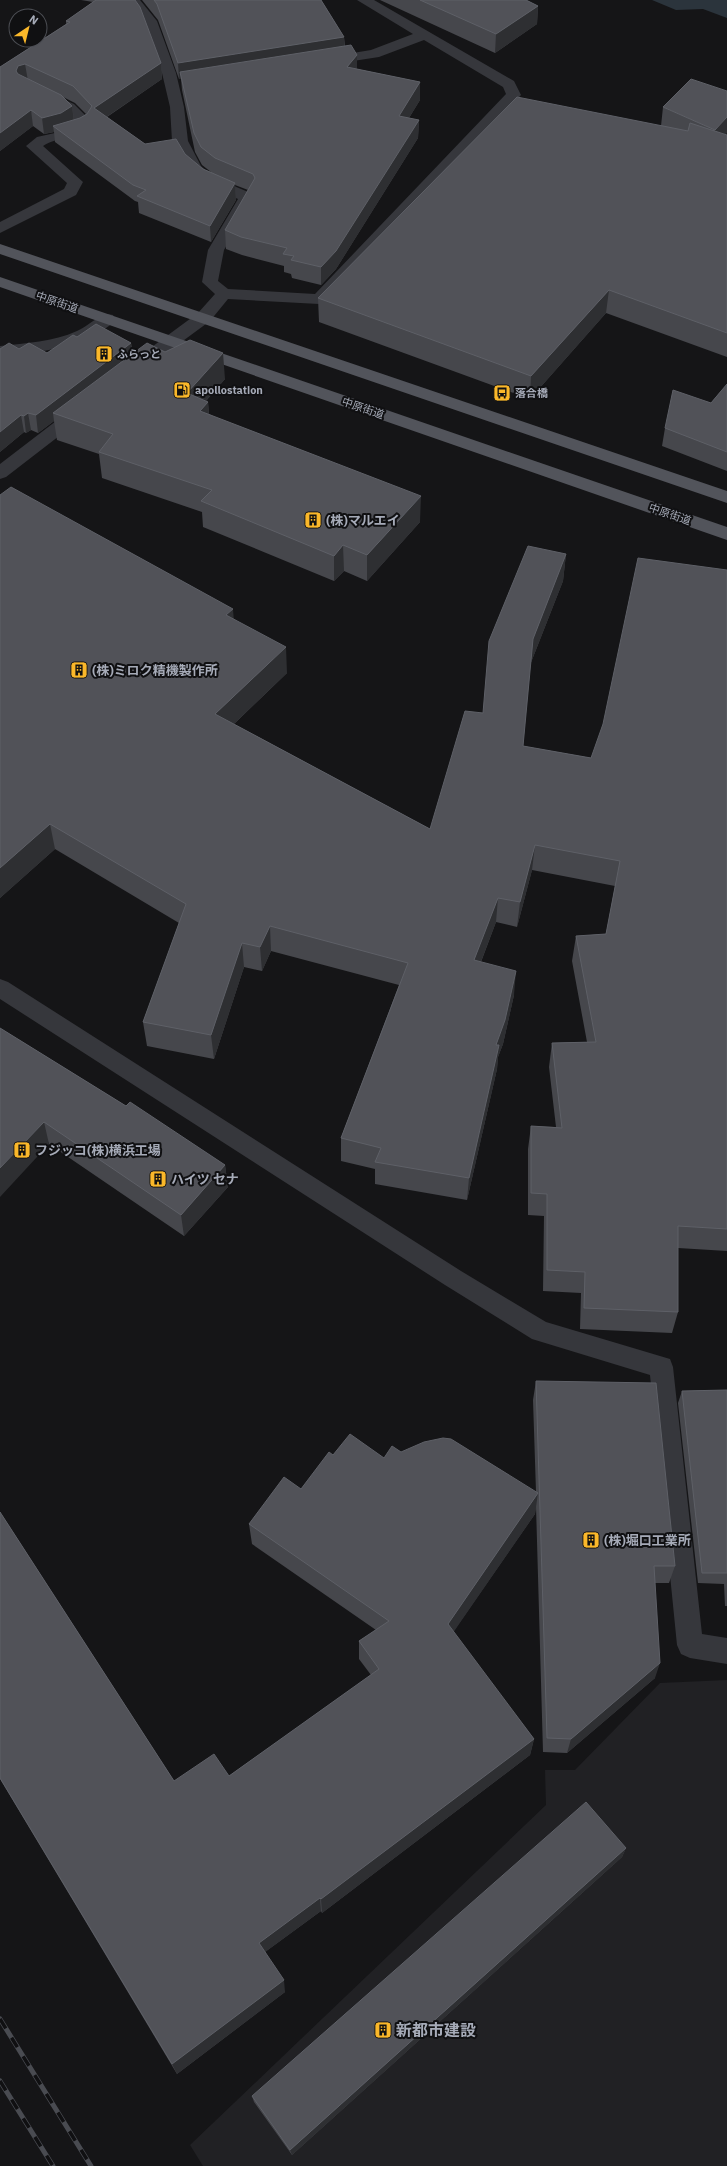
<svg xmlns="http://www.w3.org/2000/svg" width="727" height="2166" font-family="'IBM Plex Sans','Noto Sans JP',sans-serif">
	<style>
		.built { fill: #212124 }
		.water { fill: #2b343c }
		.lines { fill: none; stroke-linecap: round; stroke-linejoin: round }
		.lane { fill: #36373c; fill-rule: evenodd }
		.street { fill: #36373c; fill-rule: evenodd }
		.primary { fill: #52545b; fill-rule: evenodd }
		.rail-casing { stroke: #494b51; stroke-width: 5 }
		.rail { stroke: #101012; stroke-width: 3.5; stroke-dasharray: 11; stroke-linecap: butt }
		.wall { fill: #46474c; fill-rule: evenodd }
		.shaded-wall { fill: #2e2f32 }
		.building { fill: #515258; stroke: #5e6067 }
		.labels { text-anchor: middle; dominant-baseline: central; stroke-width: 4; stroke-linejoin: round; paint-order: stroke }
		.far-street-label { font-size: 11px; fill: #a6abb8; stroke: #101012 }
		.far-poi-label { font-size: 11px; font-weight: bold; fill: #a6abb8; stroke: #101012; text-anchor: start }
		.poi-label { font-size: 13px; font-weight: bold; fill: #a6abb8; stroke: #101012; text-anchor: start }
		.near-poi-label { font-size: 16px; font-weight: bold; fill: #a6abb8; stroke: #101012; text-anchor: start }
	</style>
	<rect width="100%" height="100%" fill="#151517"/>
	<path class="built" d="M727 1680V2166H203L190 2145 546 1805 545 1770H575L660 1683Z"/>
	<path class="water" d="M652 0H727V18L703 9 676 10Z"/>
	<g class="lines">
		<path class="lane" d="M47 92 74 104 93 123C80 142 58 135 43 146L83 182 76 195 0 233V222L64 189 67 183 26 146 37 137 64 131 76 122 64 110 42 99 40 96 42 93Z"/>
		<path class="street" d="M125 0H140L157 21 176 73 184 107 188 141 201 166 215 178 253 194 255 197 224 250 218 281 228 289 315 294 506 94 503 87 424 40 379 57 327 65 322 64 320 61 322 58 371 50 413 34 357 0H374L514 81 521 95 325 303 319 304 228 299 210 321 142 371 136 372 130 371 128 367 130 363 198 313 215 294 202 282 208 250 238 199 205 184 187 169 172 141 170 107 162 73 143 22Z
			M107 314 113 315 115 319 113 323C80 349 41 352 0 356V346C26 343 53 342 77 331 88 326 96 317 107 314Z
			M79 406 85 408 88 412 85 416 6 477 0 479V464L73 408Z
			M0 979 8 982 461 1271 546 1322 670 1359 673 1367 702 1634 727 1638V1664L690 1658 681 1654 677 1645 650 1375 532 1339 445 1285 0 999Z"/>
		<path class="primary" d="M0 244 727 491V503L0 254Z
			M0 277 727 527V540L0 287Z"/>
		<g class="rail-casing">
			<path id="rail" d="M0 2019 91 2166
				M0 2081 53 2166"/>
		</g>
		<use href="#rail" class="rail"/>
	</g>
	<path class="wall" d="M81 0H135L161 63 162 79 107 117 145 144 185 154 203 169 211 172 202 165 195 152 182 90 181 79H179L158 20 142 0H321L344 37 345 46 357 55V69L420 82V100L409 118 419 120 418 138 336 269 321 285 292 278 291 274 284 272V266L242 255 226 249 225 230 248 190 235 185 236 200 211 242 139 213 138 202 135 201 55 142 54 132 44 134 33 126 0 151V67L66 24V21L93 2ZM63 97 75 103 86 114 80 118 74 120 72 106Z
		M380 0H526L538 6 537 24 495 53Z
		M663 107 727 135V357L606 313 530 399 319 322 318 298 661 126Z
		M77 337 131 343 133 354 165 352 225 379 206 401 208 402 209 414 420 522 367 581 344 571 334 581 203 527 202 512 102 478 99 454 57 440 54 421 38 433 31 430 26 433 24 432 0 452 19 349 47 353Z
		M727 384V471L662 446 665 428 711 403Z
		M0 495 234 619 287 673 234 724 430 829 483 713 566 554 563 581 530 665 523 746 591 758 727 570V1251L678 1248V1312L672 1333 580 1329 581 1293 543 1291 544 1216 528 1215V1149L531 1126 556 1127 549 1067 552 1043 587 1042 572 961 576 936 606 934 615 886 532 870 517 927 496 922 481 962 514 995 503 1044 498 1057 497 1069 467 1200 375 1184V1169L341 1161V1138L399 985 271 951 262 971 244 967 214 1059 147 1046 143 1022 179 923 55 849 0 898Z
		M0 1028 126 1106 225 1165 228 1187 184 1236 49 1144Z
		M536 1381 675 1566 669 1583H655V1678L567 1753 543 1752 536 1506 535 1514 453 1632 534 1739 530 1755 322 1913 321 1911 265 1952 285 1992 177 2074 0 1779V1512L174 1781 229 1776 371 1675 359 1659V1641L376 1630 252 1544 249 1524 301 1489 333 1455 384 1458 401 1452 536 1492 533 1400Z
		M727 1390V1606H725L724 1584 698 1583 678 1403 682 1391Z
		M626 1848 622 1857 292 2155 254 2102 252 2096Z"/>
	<path class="shaded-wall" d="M538 6 537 24 495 53 496 34Z
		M344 37 345 53 180 72 181 79H179L178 63Z
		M357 55V73L347 67Z
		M161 63 162 79 96 124 94 108Z
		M25 64 28 81 21 82 16 71 18 66Z
		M420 82V100L399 134V116Z
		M72 106 74 122 53 126 54 132 44 134 42 118Z
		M31 110 33 126 0 151V133Z
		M727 117V133L712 149 715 130Z
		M419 120 418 138 336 269 321 285V267Z
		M235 183 236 200 211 242 210 226Z
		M609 290 606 313 530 399 531 376Z
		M131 343 133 360 53 413 54 421 38 433 36 415Z
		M223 353 225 379 189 420 187 393Z
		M208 402 210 428 200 411Z
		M28 413 31 430 26 433 24 416Z
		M21 415 24 432 0 452V432Z
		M421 496 420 522 367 581V555Z
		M343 545 344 571 334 581V556Z
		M566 554 563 581 530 665 533 639Z
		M233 609 235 635 226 615Z
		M286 647 287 673 217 740 215 714Z
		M50 824 55 849 0 898V868Z
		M535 845 532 870 517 927 520 902Z
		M498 898 496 922 472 985 474 960Z
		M270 926 271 951 262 971 260 947Z
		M242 943 244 967 214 1059 211 1035Z
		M516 971 514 995 503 1044 498 1057 497 1069 467 1200 469 1178 496 1045Z
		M44 1122 49 1144 0 1197V1168Z
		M225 1165 228 1187 184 1236 181 1215Z
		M538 1493 535 1514 446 1643 448 1624Z
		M660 1663 655 1678 567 1753 571 1739Z
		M534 1739 530 1755 322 1913 321 1899Z
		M626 1848 622 1857 292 2155 290 2150Z
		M320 1898 321 1911 261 1955 259 1943Z
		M284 1980 285 1992 177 2074 172 2064Z"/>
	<path class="building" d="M96 0H135L140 7 161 63 94 108 145 144 176 139 185 154 203 169 235 183 210 226 137 196 146 190 133 185 53 126 80 118 87 114 92 106 73 86 25 64 18 66 16 71 18 74 61 95 72 106 61 113 42 118 31 110 0 133V67L70 22 66 21Z
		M154 0H321L344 37 178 63 157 4Z
		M420 0H526L538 6 496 34Z
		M351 45 357 55 347 67 420 82 399 116 419 120 336 251 321 267 291 260 294 256 283 254 287 248 241 237 225 230 255 178 253 174 215 158 201 147 194 133 180 72Z
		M691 79 727 91V117L715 130 663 107Z
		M517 97 688 131 690 123 727 135V333L609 290 531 376 318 298Z
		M96 324 131 343 36 415 28 413 24 416 21 415 0 432V349L9 343 19 349 29 343 47 353 73 335 77 337Z
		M190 340 223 353 187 393 208 402 200 411 421 496 367 555 343 545 334 556 201 501 212 490 99 452 113 434 53 413 147 343 165 352Z
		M727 384V452L665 428 673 390 711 403Z
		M11 487 233 609 226 615 286 647 215 714 430 829 465 711 483 713 489 641 528 546 566 554 533 639 523 746 591 758 603 724 638 558 727 570V1229L678 1226V1312L584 1308 585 1272 547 1270V1194L531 1193V1126L562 1128 552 1043 596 1042 576 936 606 934 620 861 535 845 520 902 498 898 474 960 516 971 505 1020 496 1045H499L469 1178 375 1162 381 1148 341 1138 408 963 270 926 260 947 242 943 211 1035 143 1022 186 904 50 824 0 868V495Z
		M0 1028 126 1106 130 1102 225 1165 181 1215 44 1122 0 1168Z
		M536 1381 656 1383 675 1566H654L660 1663 571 1739 547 1738Z
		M727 1390V1573H702L682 1391Z
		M350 1434 384 1458 392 1446 401 1452 424 1442 443 1438 451 1439 538 1493 448 1624 534 1739 321 1899 320 1898 259 1943 284 1980 172 2064 0 1778V1512L174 1781 214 1754 229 1776 379 1669 359 1641 389 1621 249 1524 284 1477 301 1489 329 1452 333 1455Z
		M586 1802 626 1848 290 2150 252 2096Z"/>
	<defs>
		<g id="building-square" transform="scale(0.9)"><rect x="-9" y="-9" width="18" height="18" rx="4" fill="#fbb82a" stroke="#101012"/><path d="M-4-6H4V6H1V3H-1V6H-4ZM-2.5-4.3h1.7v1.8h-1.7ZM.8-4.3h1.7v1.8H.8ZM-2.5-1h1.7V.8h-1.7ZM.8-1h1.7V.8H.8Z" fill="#111"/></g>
		<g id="fuel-square" transform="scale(0.9)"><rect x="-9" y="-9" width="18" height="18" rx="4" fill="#fbb82a" stroke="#101012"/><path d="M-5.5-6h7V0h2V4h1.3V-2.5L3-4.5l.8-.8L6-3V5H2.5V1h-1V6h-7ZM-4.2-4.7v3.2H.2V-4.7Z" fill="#111"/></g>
		<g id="bus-square" transform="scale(0.9)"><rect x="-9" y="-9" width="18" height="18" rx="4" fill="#fbb82a" stroke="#101012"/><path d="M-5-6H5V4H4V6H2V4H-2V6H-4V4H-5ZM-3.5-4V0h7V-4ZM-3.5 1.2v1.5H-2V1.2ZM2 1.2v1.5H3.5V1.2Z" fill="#111"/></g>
	</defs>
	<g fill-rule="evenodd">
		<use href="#building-square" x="104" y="354"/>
		<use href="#fuel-square" x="182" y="390"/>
		<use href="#bus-square" x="502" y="393"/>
		<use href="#building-square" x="313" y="520"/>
		<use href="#building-square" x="79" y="670"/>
		<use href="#building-square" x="22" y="1150"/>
		<use href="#building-square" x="158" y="1179"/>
		<use href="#building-square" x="591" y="1540"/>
		<use href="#building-square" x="383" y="2030"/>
	</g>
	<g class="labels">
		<g class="far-street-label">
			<text transform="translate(57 302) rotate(19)">中原街道</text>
			<text transform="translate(363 408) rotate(19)">中原街道</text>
			<text transform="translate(670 514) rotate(19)">中原街道</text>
		</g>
		<g class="far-poi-label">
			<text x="117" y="354">ふらっと</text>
			<text x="195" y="390">apollostation</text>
			<text x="515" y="393">落合橋</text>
		</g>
		<g class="poi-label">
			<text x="326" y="520">(株)マルエイ</text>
			<text x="92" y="670">(株)ミロク精機製作所</text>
			<text x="35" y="1150">フジッコ(株)横浜工場</text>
			<text x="171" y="1179">ハイツ セナ</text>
			<text x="604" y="1540">(株)堀口工業所</text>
		</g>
		<g class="near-poi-label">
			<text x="396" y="2030">新都市建設</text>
		</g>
	</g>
	<g transform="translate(28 28) rotate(35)"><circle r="19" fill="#101012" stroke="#4c4e54"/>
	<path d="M0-3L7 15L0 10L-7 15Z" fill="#fbb82a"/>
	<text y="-6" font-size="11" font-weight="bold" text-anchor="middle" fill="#a6abb8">N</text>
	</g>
</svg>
